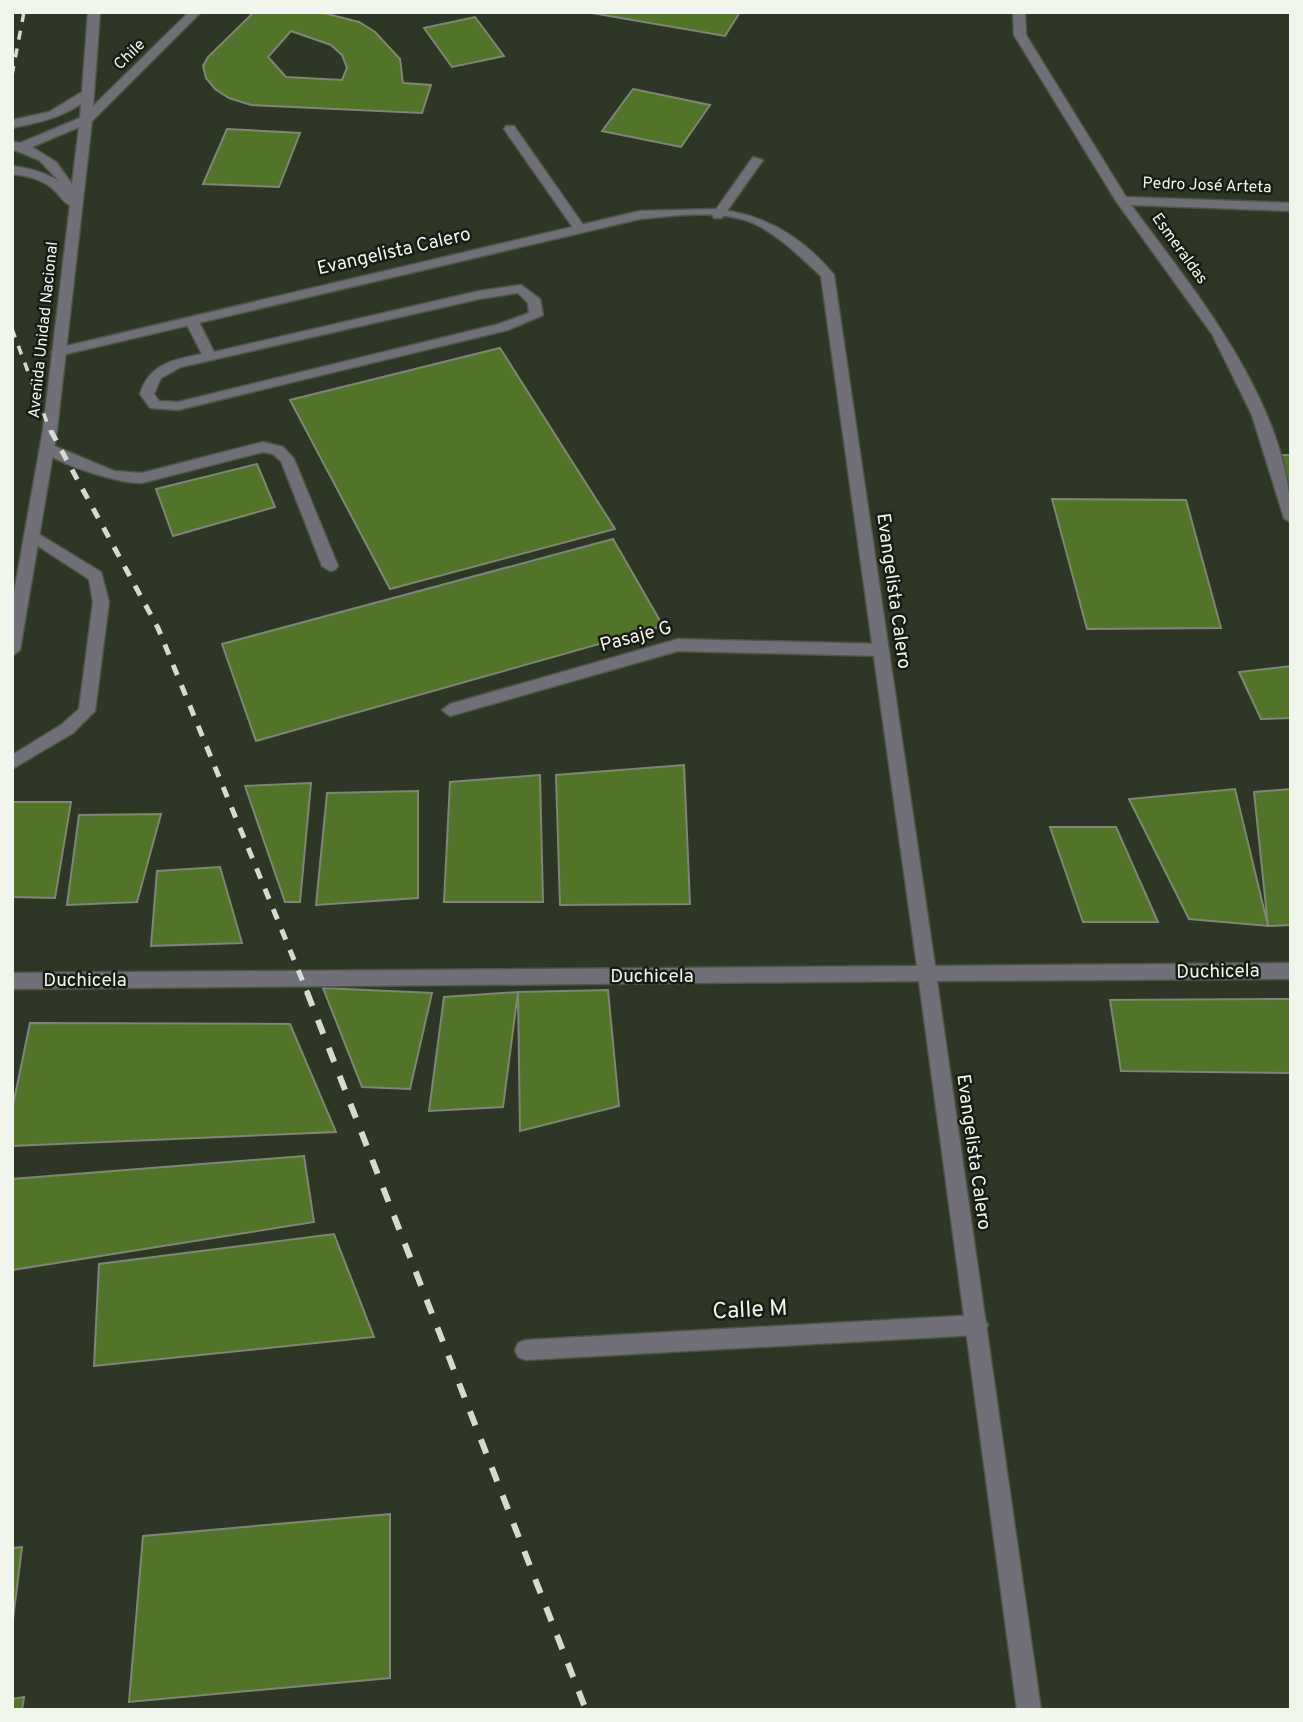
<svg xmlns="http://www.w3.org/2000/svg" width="1303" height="1722" font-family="Overpass,sans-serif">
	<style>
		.building { fill: #517429; stroke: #7d8774; stroke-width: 2; fill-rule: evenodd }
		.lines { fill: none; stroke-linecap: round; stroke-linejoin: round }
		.service-casing { stroke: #4d5646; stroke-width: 3 }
		.minor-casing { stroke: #4d5646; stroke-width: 3 }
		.tertiary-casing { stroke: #4d5646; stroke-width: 3 }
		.service { fill: #716f78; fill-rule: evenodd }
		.minor { fill: #716f78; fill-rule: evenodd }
		.tertiary { fill: #716f78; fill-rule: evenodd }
		.rail-far2 { stroke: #d5dbd0; stroke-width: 3.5; stroke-dasharray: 9 9; stroke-linecap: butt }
		.rail-far1 { stroke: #d5dbd0; stroke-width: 5; stroke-dasharray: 11 11; stroke-linecap: butt }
		.rail { stroke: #d5dbd0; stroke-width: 6; stroke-dasharray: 15 15; stroke-linecap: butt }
		.labels { text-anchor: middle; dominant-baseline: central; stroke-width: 5; stroke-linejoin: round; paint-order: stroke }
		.far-street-label { font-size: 16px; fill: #f0f6ec; stroke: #181c15 }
		.street-label { font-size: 19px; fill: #f0f6ec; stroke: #181c15 }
		.near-street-label { font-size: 23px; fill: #f0f6ec; stroke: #181c15 }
	</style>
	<rect width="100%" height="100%" fill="#2e3726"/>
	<path class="building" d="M254 12H320L359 22 375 32 400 59 403 83 431 85 422 113 251 105 229 98 215 89 206 78 203 66 208 57ZM291 31 331 45 342 55 347 68 342 80 286 77 268 57Z
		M586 12H740L725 36Z
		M475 17 504 56 452 67 424 28Z
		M633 89 710 105 681 147 602 131Z
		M227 129 300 133 279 187 203 184Z
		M500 348 615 529 390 589 290 400Z
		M1274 455H1291V496H1287Z
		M257 464 275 507 173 536 156 489Z
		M1052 499 1186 500 1221 628 1087 629Z
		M613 539 663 626 256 741 222 644Z
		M1291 666V718L1261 719 1239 672Z
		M684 765 690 904 560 905 556 775Z
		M540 775 543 902H444L450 782Z
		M311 783 300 902H285L245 786Z
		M1235 789 1268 926 1189 919 1129 799Z
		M1291 789V925L1268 926 1254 792Z
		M418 791V898L316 905 327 793Z
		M12 802H71L55 898 12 897Z
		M161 814 137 902 67 905 79 815Z
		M1050 827H1116L1158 922H1083Z
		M220 867 242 943 151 946 157 871Z
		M323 988 432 993 410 1089 362 1087Z
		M608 990 619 1106 520 1131 518 992Z
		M518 992 503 1107 429 1111 444 997Z
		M1291 999V1073L1121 1071 1110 1000Z
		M30 1023 290 1024 336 1132 12 1146V1110Z
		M304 1156 314 1222 12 1270V1179Z
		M334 1234 374 1337 94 1366 99 1264Z
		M390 1514V1678L129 1702 143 1536Z
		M22 1547 12 1627V1548Z
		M24 1697 22 1710H12V1699Z"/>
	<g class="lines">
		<g class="service-casing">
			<path id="service" d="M506 126H514L586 229 584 232H576L504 129Z
				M753 157 763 160 722 218H714L712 215Z
				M521 285 540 299 543 315 508 330 178 410 150 408 140 394C150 363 173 360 202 354L185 321 187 318H197L214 352 479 291ZM518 293 528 303 529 313 499 324 178 402 159 401 154 394 161 378 181 367 479 299Z
				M263 442 283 447 294 459 338 566 335 570 330 571 322 566 281 461 273 454 263 452 142 483C120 484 55 464 40 448L47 443 52 445 114 471 142 473Z
				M32 530 101 572 109 602 95 711 73 733 12 769V755L61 725 79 709 93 602 89 579 27 539 24 535Z
				M678 639 880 644 888 650 880 656 678 651 450 716 442 710 450 704Z
				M977 1315 984 1318 988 1325 984 1332 977 1335 526 1360 518 1357 515 1350 518 1343 526 1340Z"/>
		</g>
		<g class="minor-casing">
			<path id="minor" d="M189 12H201L90 123H82V117Z
				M1013 12H1025L1026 35 1126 197 1291 203V211L1131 205C1197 294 1291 407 1291 523L1284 518 1252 415 1212 334 1116 201 1014 35Z
				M713 209C763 213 802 236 834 275L935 966 1291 963V979L937 981 1041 1710H1017L919 981 12 989V973L917 966 821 276C800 257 779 235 753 223 720 209 674 216 640 219L58 356 51 352 58 348 640 211Z"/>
		</g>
		<g class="tertiary-casing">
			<path id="tertiary" d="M88 12H100L92 120 57 430 20 650 12 656V604L43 430 70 205C62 202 61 196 54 190 43 179 27 176 12 174V166C29 168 44 172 59 181L39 160 12 149V141L20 143 80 118 81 104C60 118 37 123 12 128V120L49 112 82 92ZM79 127 72 184 56 162 32 147Z"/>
		</g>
		<use href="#service" class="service"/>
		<use href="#minor" class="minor"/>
		<use href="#tertiary" class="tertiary"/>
		<path class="rail-far2" d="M12 75 24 12
			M12 329 51 433"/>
		<path class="rail-far1" d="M51 431 158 628 308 994"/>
		<path class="rail" d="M307 992 586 1710"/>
	</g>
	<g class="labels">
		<g class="far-street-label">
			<text transform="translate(130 55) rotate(-44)">Chile</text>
			<text transform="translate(1207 186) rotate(2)">Pedro José Arteta</text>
			<text transform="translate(1179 249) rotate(54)">Esmeraldas</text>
			<text transform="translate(44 330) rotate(-84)">Avenida Unidad Nacional</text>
		</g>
		<g class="street-label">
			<text transform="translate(394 252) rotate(-13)">Evangelista Calero</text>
			<text transform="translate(893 591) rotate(82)">Evangelista Calero</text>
			<text transform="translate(636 637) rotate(-15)">Pasaje G</text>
			<text transform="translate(1218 972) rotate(-1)">Duchicela</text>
			<text x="652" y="977">Duchicela</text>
			<text x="85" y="981">Duchicela</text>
			<text transform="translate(973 1152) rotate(82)">Evangelista Calero</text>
		</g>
		<g class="near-street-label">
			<text transform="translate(750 1311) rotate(-3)">Calle M</text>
		</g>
	</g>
	<rect width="1303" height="1722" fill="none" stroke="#f0f6ec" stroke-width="28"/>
</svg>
